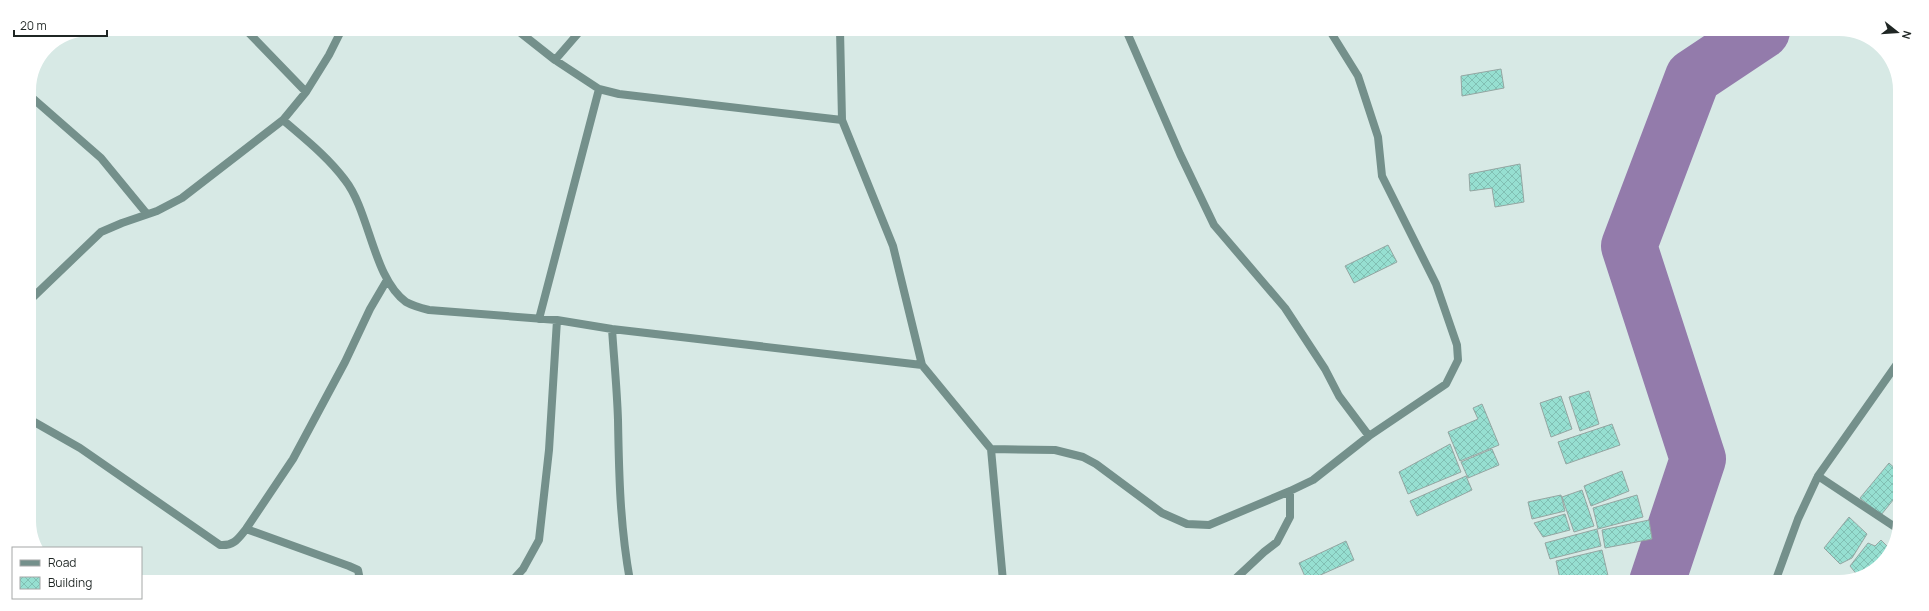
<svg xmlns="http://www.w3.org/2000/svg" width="1929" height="611" font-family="Manrope,sans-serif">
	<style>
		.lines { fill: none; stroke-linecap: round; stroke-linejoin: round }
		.river { stroke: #937bab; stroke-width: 56 }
		.building { fill: url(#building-cross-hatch); stroke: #94a6a2 }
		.minor { stroke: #74908b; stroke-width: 8 }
	</style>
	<defs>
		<pattern id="building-cross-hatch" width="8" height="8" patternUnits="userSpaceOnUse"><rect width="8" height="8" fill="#96dfd1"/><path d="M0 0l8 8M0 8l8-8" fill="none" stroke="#81bfb3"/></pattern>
	</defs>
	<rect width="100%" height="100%" fill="#d7e9e5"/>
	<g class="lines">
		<path class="river" d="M1657 582 1698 459 1629 246 1693 77 1762 31"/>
	</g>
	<path class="building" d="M1501 69 1504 88 1462 96 1461 76Z
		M1520 164 1524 202 1495 207 1492 188 1470 191 1469 174Z
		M1388 245 1397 262 1354 283 1345 266Z
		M1589 391 1599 424 1580 431 1569 397Z
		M1561 396 1572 429 1551 437 1540 403Z
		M1482 404 1499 445 1460 461 1448 432 1478 419 1473 408Z
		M1612 424 1620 445 1566 464 1558 442Z
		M1450 444 1461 472 1408 494 1399 472Z
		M1492 449 1499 465 1468 478 1461 462Z
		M1889 463 1898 471V494L1881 515 1860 498Z
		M1622 471 1629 491 1591 506 1584 486Z
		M1466 476 1472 490 1417 516 1410 501Z
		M1582 490 1594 526 1574 532 1562 497Z
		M1561 495 1565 511 1532 519 1528 502Z
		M1637 495 1643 517 1598 529 1593 508Z
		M1565 514 1570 530 1543 537 1534 523Z
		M1849 517 1867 534 1852 558 1840 564 1824 548Z
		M1649 520 1652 539 1605 548 1602 530Z
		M1597 529 1601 546 1550 559 1545 543Z
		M1881 540 1890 549 1876 569 1858 576 1850 566 1868 543 1875 546Z
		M1346 541 1354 560 1307 581 1299 563Z
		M1602 550 1609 580 1578 582 1577 575 1560 579 1556 561Z"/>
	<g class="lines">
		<path class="minor" d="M245 29 306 92
			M517 30 555 60 599 89 619 94 842 120
			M840 30 842 120 893 246 922 365 991 449 1055 450 1083 457 1096 464 1162 513 1187 524 1209 525 1290 491 1313 480 1369 436 1446 384 1458 360 1457 345 1436 284 1382 176 1378 137 1358 76 1330 31
			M1126 30 1180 154 1214 225 1285 308 1325 369 1339 396 1369 436
			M555 60 581 30
			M29 95 101 158 147 214
			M283 120C305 139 328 157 345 180 370 212 373 278 406 302 413 306 421 308 429 310L557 320 612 329 922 365
			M29 301 101 232 122 223 157 211 182 198 283 120 306 92 329 55 342 29
			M539 319 599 89
			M612 329C614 359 617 389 618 420 619 476 620 525 630 581
			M29 419 80 448 220 545C234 546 238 539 246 529L293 459 345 362 370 309 387 280
			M991 449 1003 581
			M1818 476 1898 529
			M246 529 349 566 358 570 360 580
			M513 580 523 569 539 540 549 450 557 320
			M1233 581 1264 552 1277 542 1290 517V491
			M1775 582 1798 519 1818 476 1899 361"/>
	</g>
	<path d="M0 0H1929V611H0ZM90 36H1839A54 54 0 0 1 1893 90V521A54 54 0 0 1 1839 575H90A54 54 0 0 1 36 521V90A54 54 0 0 1 90 36Z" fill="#fff" fill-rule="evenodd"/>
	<rect x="12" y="547" width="130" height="52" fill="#ffffff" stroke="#a5a8a7"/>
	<rect x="20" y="560" width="20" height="6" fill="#74908b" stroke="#a5a8a7"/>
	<text x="48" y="567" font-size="12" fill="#1f2624">Road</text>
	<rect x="20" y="577" width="20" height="12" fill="url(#building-cross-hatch)" stroke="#a5a8a7"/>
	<text x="48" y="587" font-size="12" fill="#1f2624">Building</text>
	<g transform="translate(1897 32) rotate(107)" stroke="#ffffff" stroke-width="3" paint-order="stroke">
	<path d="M0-3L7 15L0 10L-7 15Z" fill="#1f2624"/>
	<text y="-6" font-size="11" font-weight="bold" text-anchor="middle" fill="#1f2624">N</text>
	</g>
	<path d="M14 30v6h93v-6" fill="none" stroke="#1f2624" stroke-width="2"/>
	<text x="20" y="30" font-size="12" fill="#1f2624" stroke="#ffffff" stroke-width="3" paint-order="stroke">20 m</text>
</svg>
